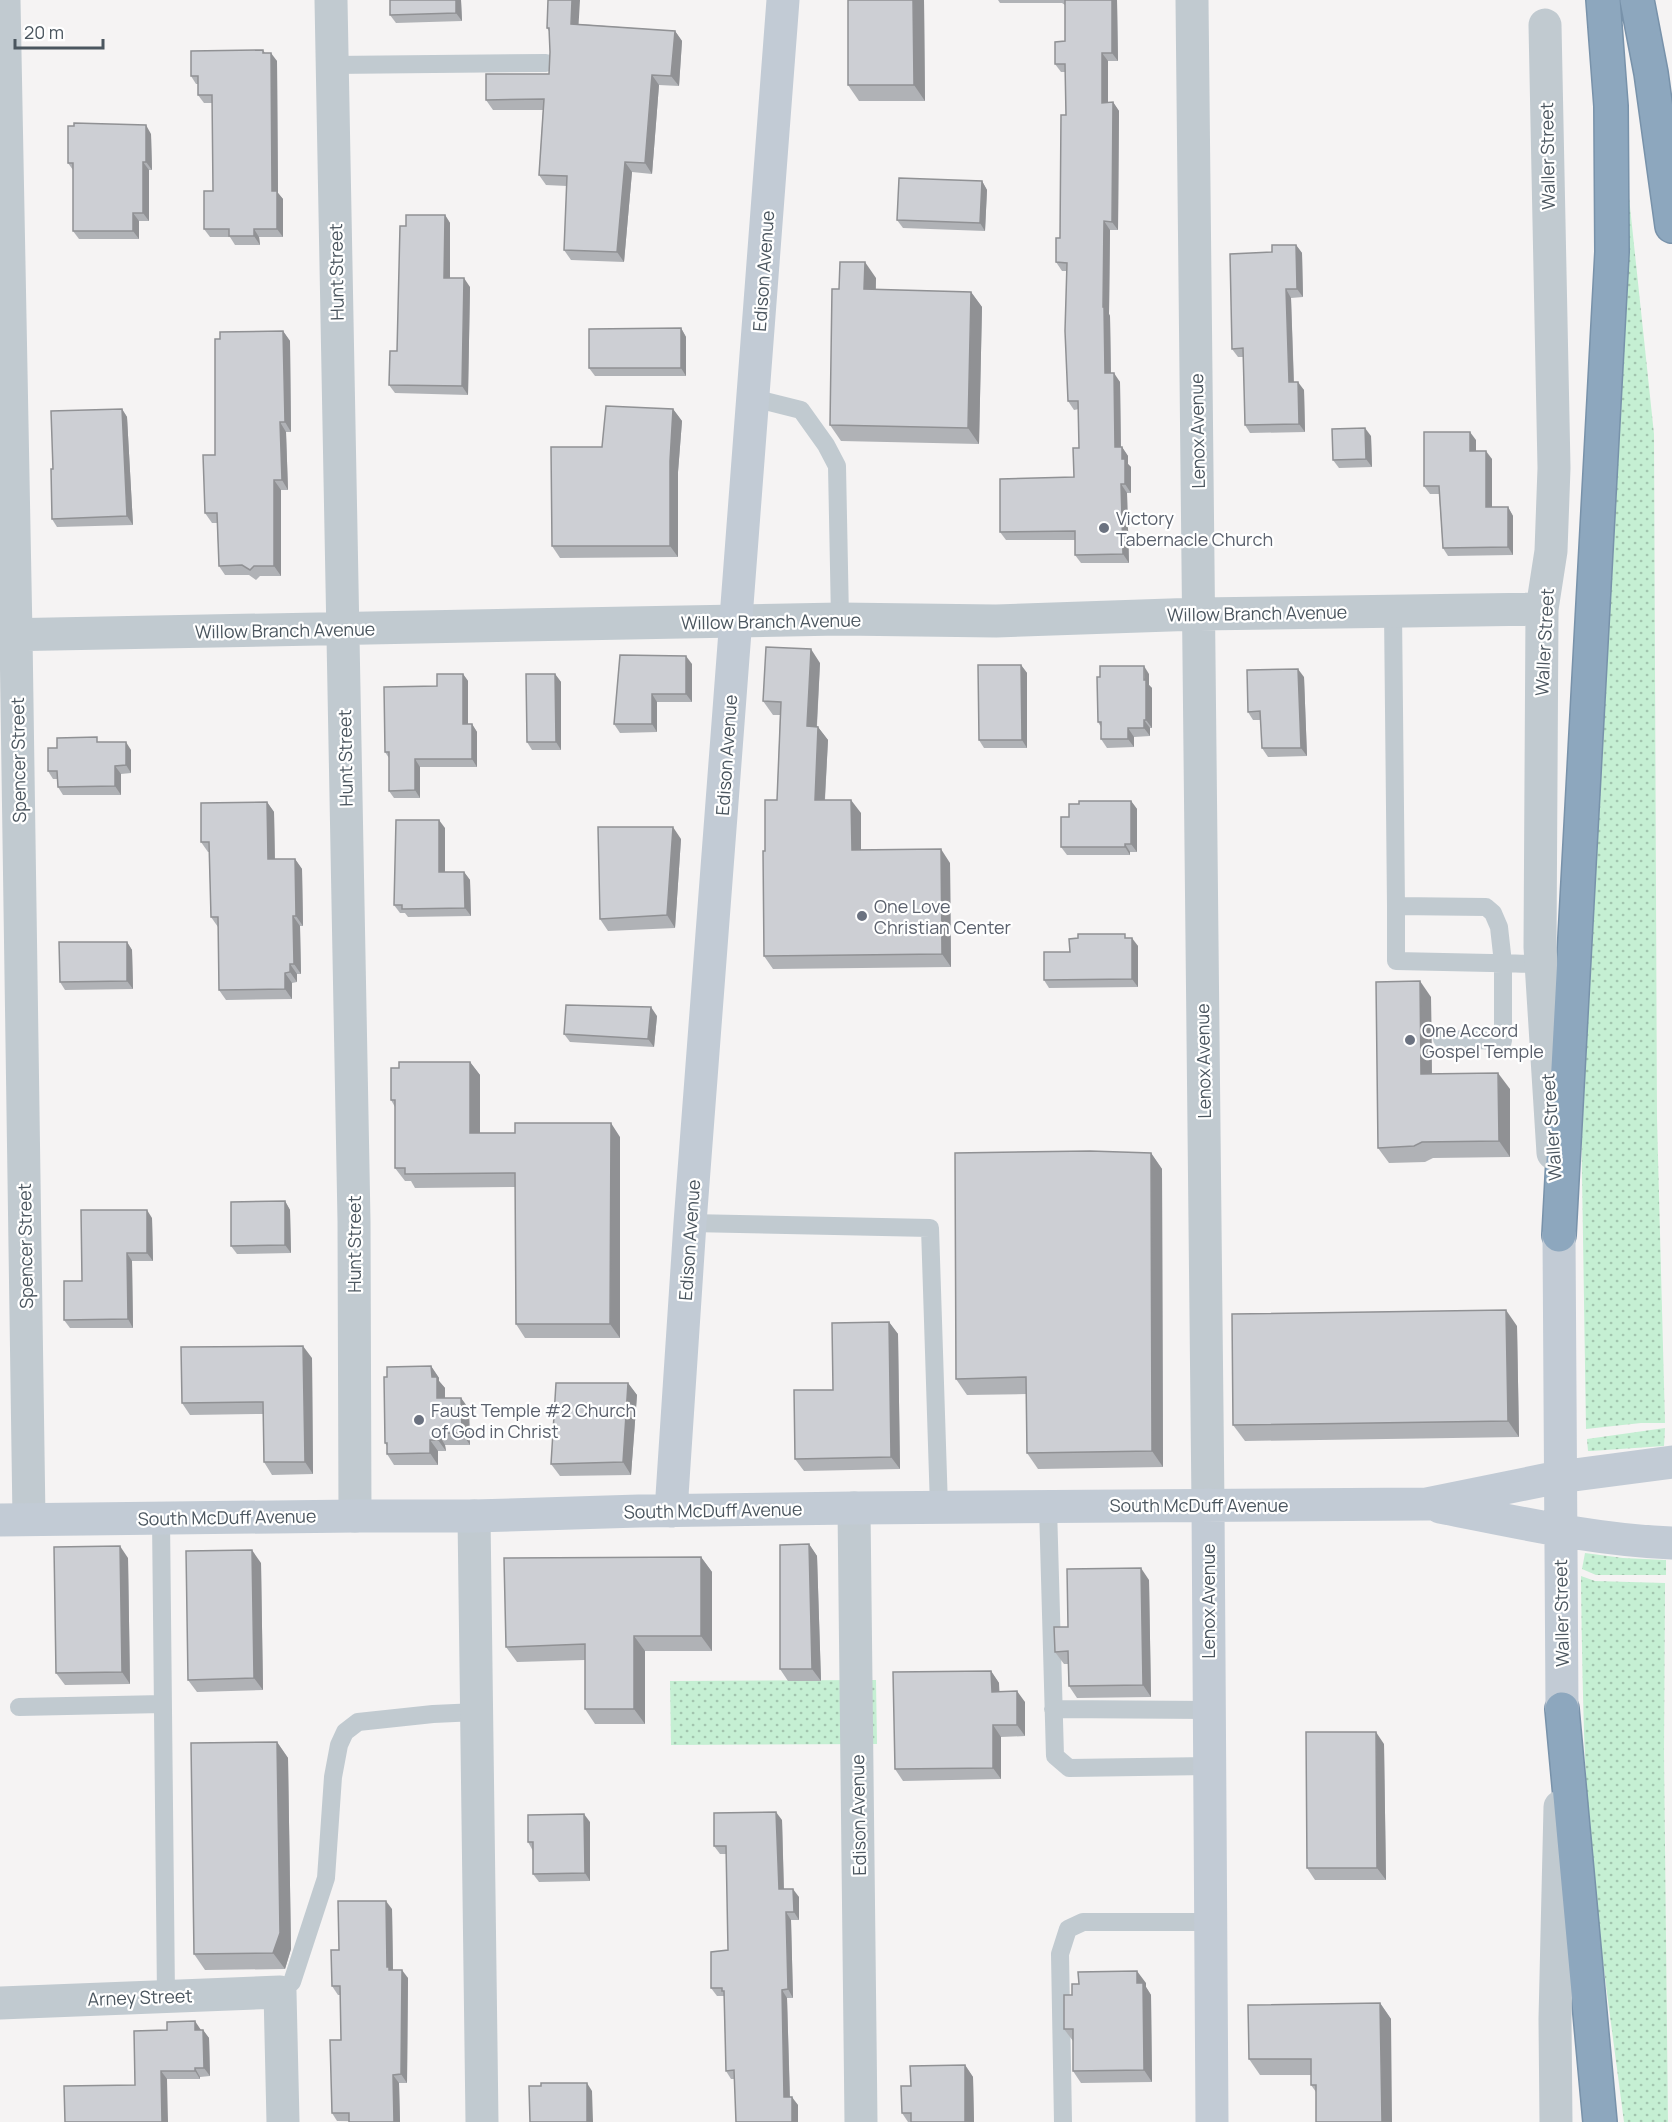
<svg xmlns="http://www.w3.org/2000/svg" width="1672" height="2122" font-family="Manrope,sans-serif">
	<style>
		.grass { fill: url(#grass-dots) }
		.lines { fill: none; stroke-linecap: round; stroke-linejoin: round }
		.highway-casing { stroke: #7892aa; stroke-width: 36 }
		.lane { stroke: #c1cad0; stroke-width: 18 }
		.street { stroke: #c1cad0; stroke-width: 33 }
		.secondary { stroke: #c2cbd5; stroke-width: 33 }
		.highway { stroke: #8da7be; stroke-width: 33 }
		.wall { fill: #b0b2b6 }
		.shaded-wall { fill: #909194 }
		.building { fill: #cdcfd4; stroke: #909194; stroke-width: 1.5 }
		.worship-dot { fill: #6b7280; stroke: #fff; stroke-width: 2 }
		.labels { text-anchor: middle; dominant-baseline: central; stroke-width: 4.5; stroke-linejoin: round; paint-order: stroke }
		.street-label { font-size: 18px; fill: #4b565f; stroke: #fff }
		.worship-label { font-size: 18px; fill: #5b616d; stroke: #fff; text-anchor: start }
	</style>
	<defs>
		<pattern id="grass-dots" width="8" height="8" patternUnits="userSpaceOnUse" patternTransform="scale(1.5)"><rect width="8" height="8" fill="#c5efd3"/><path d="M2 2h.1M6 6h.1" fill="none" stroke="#a2c4ae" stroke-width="1.8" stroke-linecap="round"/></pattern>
	</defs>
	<rect width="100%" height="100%" fill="#f5f3f3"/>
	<path class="grass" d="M1626 169 1654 434 1657 1119 1665 1423H1641L1586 1429 1581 1111Z
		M1665 1428 1664 1446 1591 1451H1588L1587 1439Z
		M1585 1553 1623 1558 1666 1560V1575H1596L1582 1569Z
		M1581 1576 1595 1581 1665 1583 1664 1753 1668 2122H1624C1611 2021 1596 1920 1588 1818 1583 1737 1582 1657 1581 1576Z
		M876 1680 877 1744 671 1745 670 1681Z"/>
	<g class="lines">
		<g class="highway-casing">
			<path id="highway" d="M1637 0 1651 73 1672 226
				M1559 1235 1612 252 1611 106 1603 0
				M1562 1709 1600 2122"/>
		</g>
		<path class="lane" d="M332 65 546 63
			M753 398 801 410 826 445 837 466 840 619
			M1393 611 1396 906
			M1442 1039 1503 1041V963L1499 927 1493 913 1486 907 1396 906V961L1491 963C1507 963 1524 964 1540 964
			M690 1223 930 1228 939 1507
			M1048 1507 1055 1756 1069 1768 1209 1766
			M161 1519 166 1996
			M19 1707 163 1704
			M1053 1709 1209 1710
			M280 1992 292 1982 326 1878 333 1777 339 1745 345 1732 358 1722 433 1714 477 1712
			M1063 2122 1060 1954 1068 1929 1083 1922H1211"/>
		<path class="street" d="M4 0 16 635 29 1519
			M331 0 354 1221 355 1516
			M1192 0 1208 1505
			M1545 25 1554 468 1551 551 1542 609 1540 947 1553 1153
			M0 635 840 619 996 621 1199 614 1542 609
			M854 1508 861 2122
			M474 1516 482 2122
			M0 2003 280 1992 283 2122
			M1556 2122 1555 2019 1560 1807"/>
		<path class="secondary" d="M1559 1235 1562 1709
			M1208 1505 1212 2122
			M1440 1507C1517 1522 1594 1540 1672 1543
			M671 1511 690 1223 783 0
			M0 1520 355 1516H474L639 1511 854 1508 1427 1504 1559 1477 1672 1462"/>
		<use href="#highway" class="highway"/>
	</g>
	<path class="wall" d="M461 0 462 21 396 23 390 15Z
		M924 0 925 101H859L848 85Z
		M998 0H1117L1118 61H1108V103L1113 102 1119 111 1118 230H1110L1109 314 1110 316 1111 373 1120 382 1121 447H1122L1128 456V464L1131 467V493H1127L1129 563H1081L1075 555V540H1006L1000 532 1074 477 1079 448V409L1074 410 1068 401 1066 271H1062L1056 262 1060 238 1066 115 1065 72H1061L1055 64 1065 41V5L1062 3H1000Z
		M579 24 675 31 682 41 679 86 659 85 652 174 632 172 624 262 571 260 564 250 567 186 546 185 539 175 543 110H493L486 100 549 74 550 52 549 31 547 28Z
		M263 50 265 53 277 61 278 193 283 199V237H259L260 245H235L230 237H210L204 229 213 191V103H204L198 95V84H196L191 76Z
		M151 134 152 170H149V221H139V239H79L73 231V170L68 163Z
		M982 181 987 190 985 231 903 228 897 220Z
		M445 215 450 223V278L470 287 468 395 395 393 389 385 397 351 406 226Z
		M1296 245 1302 253 1303 297 1291 298 1294 382 1304 390 1305 432 1250 433 1245 425 1243 357H1238L1232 349 1272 252Z
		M876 278V290L971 292 982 307 979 444 841 441 830 425 839 289Z
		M681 328 686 337V376H595L589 368Z
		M283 331 290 341 291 432H286L288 490H281V576H260L256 580 249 575H225L219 566 217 523H212L205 513 215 455 220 339Z
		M122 409 127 417 133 525 57 527 52 519 53 469Z
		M673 409 682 421 678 472V557L560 558 552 546 602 447Z
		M1371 436 1372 467 1339 468 1333 460Z
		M1476 440V451L1492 459V507H1508L1513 516V555L1448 556 1443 548 1439 494H1430L1424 486Z
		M620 655 692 664V702H657V732L620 733 614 724Z
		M820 663 817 726 828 740 825 800 861 813V850L950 863 951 967 773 969 764 956 765 851 777 800 780 715H773L763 701Z
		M1021 665 1027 673V748H984L979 740Z
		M463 674 468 681V724H472L477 732V767H420V798H394L389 791V758L385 752 437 686Z
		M555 674 561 682V750H532L527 742Z
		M1149 674V685L1152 688V728H1150V736L1134 737V747L1107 748 1101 739V727L1098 722Z
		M1304 677 1307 756 1268 757 1262 748 1261 720H1253L1248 712Z
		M100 742 131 750V773L121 774V795H63L58 787 57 779H53L48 771 57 748Z
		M1131 801 1137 809V852H1130V855H1067L1061 847 1069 817Z
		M267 802 274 812 275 859H295L302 869 303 926H300L301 974H297V982L292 983V999L226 1000 219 990 218 927 211 917 209 852H208L201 842Z
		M445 828V872H464L470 880 471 916 408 917 405 913H400L394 905Z
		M681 839 675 928 608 931 600 919Z
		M1127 938 1138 946V987L1049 988 1044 980Z
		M127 942 132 950 133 989 65 990 60 982Z
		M1431 997 1432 1074 1510 1089V1157L1433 1158 1425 1162 1389 1163 1378 1148Z
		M657 1016 654 1047 570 1042 564 1034Z
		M470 1062 480 1075V1133L620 1137V1338H525L516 1324 515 1187 415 1188 411 1181H405L395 1168V1107L391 1100 399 1068Z
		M1151 1153 1162 1169 1163 1467 1038 1469 1027 1453 1026 1394 967 1395 956 1379Z
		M285 1201 290 1210 291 1253 237 1254 231 1246Z
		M152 1218 153 1261H132L133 1328H70L64 1320 82 1281Z
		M889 1322 898 1334 900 1469 804 1471 795 1459 833 1390Z
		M1517 1326 1519 1437 1245 1441 1233 1425Z
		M312 1358 313 1474 272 1475 264 1462 263 1414 190 1415 182 1403Z
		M431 1366 439 1378V1381L445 1388V1398H461L469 1409 470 1445H445L446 1451H438V1465H394L387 1454V1446L385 1443 387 1377Z
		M628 1383 637 1395 631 1475 560 1476 551 1464Z
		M809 1544 817 1556 821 1681H788L780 1669Z
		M701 1557 712 1572V1651H645V1724H595L585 1709V1660L517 1662 506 1647Z
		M128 1558 130 1684 65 1685 56 1673Z
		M261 1563 263 1690 197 1692 188 1680Z
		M1149 1580 1151 1697 1077 1698 1069 1686 1068 1664H1064L1055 1652 1068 1627Z
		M991 1671 999 1683V1691L1025 1702V1736L1001 1737V1779L903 1781 895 1769Z
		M277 1742 288 1758 291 1949 285 1969 205 1970 194 1954Z
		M1384 1744 1386 1880H1315L1307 1868Z
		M782 1820 784 1889 799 1897V1920H791L793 1998H787L790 2097 798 2105 734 2079H731L726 2071 724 1996H717L711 1988 728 1950 727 1854H720L714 1846Z
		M590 1822V1881L539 1882 533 1874V1851L528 1842Z
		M392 1909 393 1970 408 1978 407 2083H399L400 2122 337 2121 332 2113 341 2040 340 1995H338L332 1986 339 1950Z
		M1146 1983V1987L1151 1995 1152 2082 1081 2083 1073 2071V2041L1064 2029 1072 1995Z
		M1380 2003 1391 2019 1316 2092 1311 2085V2075H1260L1249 2059Z
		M201 2030H203L209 2038 210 2076 200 2077V2079H167L135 2085Z
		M965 2065 973 2077 974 2122H908L902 2113 911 2086Z"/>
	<path class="shaded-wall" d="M456 0H461L462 21 456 13Z
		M572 0H580L578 34 571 24Z
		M913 0H924L925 101 914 85Z
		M1112 0H1117L1118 61 1112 53Z
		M675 31 682 41 679 86 671 76Z
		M271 53 277 61 278 193 283 199V237L277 229 272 191Z
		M1102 53 1108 61V111L1102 103Z
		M652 75 659 85 652 174 645 163Z
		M1113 102 1119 111 1118 230 1112 222Z
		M146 125 151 134 152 170 146 162Z
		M143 162 149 170V221L143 213Z
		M625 162 632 172 624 262 617 252Z
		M982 181 987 190 985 231 980 223Z
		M133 213 139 221V239L133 231Z
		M445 215 450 223V286L444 278Z
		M1104 221 1110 230 1109 314 1110 316 1111 382 1105 373 1103 307Z
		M254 229 259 237 260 245 254 236Z
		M1296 245 1302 253 1303 297 1297 289Z
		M865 262 876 278 875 305 864 289Z
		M464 278 470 287 468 395 462 386Z
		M1286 289 1291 298 1294 391 1289 382Z
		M971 292 982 307 979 444 968 428Z
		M681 328 686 337V376L681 368Z
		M283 331 290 341 291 432 285 422Z
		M1114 373 1120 382 1121 456 1115 447Z
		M1298 382 1304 390 1305 432 1299 424Z
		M122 409 127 417 133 525 127 516Z
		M673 409 682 421 678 472V557L670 546V461Z
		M280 422 286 432 288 490 282 480Z
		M1365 428 1371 436 1372 467 1366 459Z
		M1470 432 1476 440V459L1470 451Z
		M1122 447 1128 456V464L1131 467V493L1125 484 1122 459Z
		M1486 451 1492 459V516L1486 507Z
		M274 480 281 490V576L274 566Z
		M1121 484 1127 493 1129 563 1123 554Z
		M1508 507 1513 516V555L1508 547Z
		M811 649 820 663 816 739 807 726Z
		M686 656 692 664V702L686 694Z
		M1021 665 1027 673V748L1022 740Z
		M1144 666 1149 674V685L1152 688V728L1146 720Z
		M1298 669 1304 677 1307 756 1301 748Z
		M463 674 468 681V732L463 724Z
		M555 674 561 682V750L556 742Z
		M652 694 657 702V732L652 724Z
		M1144 720 1150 728V736L1144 728Z
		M472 724 477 732V767L472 759Z
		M818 727 828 740 824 813 815 800Z
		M1128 728 1134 737V747L1128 739Z
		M126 742 131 750V773L126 765Z
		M415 759 420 767V798L415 790Z
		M115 766 121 774V795L115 786Z
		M851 800 861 813V863L852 850Z
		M1131 801 1137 809V852L1131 844Z
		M267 802 274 812 275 869 268 859Z
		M439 820 445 828V880L439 872Z
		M673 827 681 839 675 928 667 915Z
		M1125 844 1130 852V855L1125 847Z
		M941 849 950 863 951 967 942 954Z
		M295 859 302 869 303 926 296 916Z
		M464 872 470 880 471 916 465 908Z
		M293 916 300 926 301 974 294 964Z
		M1132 938 1138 946V987L1132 979Z
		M127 942 132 950 133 989 127 981Z
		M290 964 297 974V982L290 972Z
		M285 973 292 983V999L285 989Z
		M1420 981 1431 997 1432 1089 1421 1074Z
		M651 1007 657 1016 654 1047 648 1039Z
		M470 1062 480 1075V1147L470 1133Z
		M1498 1073 1510 1089V1157L1499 1141Z
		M611 1123 620 1137V1338L610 1324Z
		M1151 1153 1162 1169 1163 1467 1152 1451Z
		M285 1201 290 1210 291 1253 285 1245Z
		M147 1210 152 1218 153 1261 147 1253Z
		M127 1253 132 1261 133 1328 128 1319Z
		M1506 1310 1517 1326 1519 1437 1508 1421Z
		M889 1322 898 1334 900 1469 891 1457Z
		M303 1346 312 1358 313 1474 305 1462Z
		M431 1366 439 1378V1381L445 1388V1409L437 1398 432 1377Z
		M628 1383 637 1395 631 1475 623 1462Z
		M461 1398 469 1409 470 1445 462 1433Z
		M438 1433 445 1445 446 1451 438 1440Z
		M430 1440 438 1451V1465L430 1453Z
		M809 1544 817 1556 821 1681 812 1669Z
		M120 1546 128 1558 130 1684 122 1672Z
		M252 1550 261 1563 263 1690 254 1678Z
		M701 1557 712 1572V1651L701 1636Z
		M1141 1568 1149 1580 1151 1697 1143 1685Z
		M634 1636 645 1651V1724L634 1709Z
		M991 1671 999 1683 1000 1703 992 1692Z
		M1017 1691 1025 1702V1736L1017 1725Z
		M993 1725 1001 1737V1779L993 1768Z
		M1376 1732 1384 1744 1386 1880 1377 1868Z
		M277 1742 288 1758 291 1949 285 1969 273 1953Z
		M776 1812 782 1820 784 1897 779 1889Z
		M584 1814 590 1822V1881L585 1873Z
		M793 1889 799 1897V1920L794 1912Z
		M386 1901 392 1909 393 1972 395 1975 387 1967Z
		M786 1912 791 1920 793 1998 788 1989Z
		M402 1970 408 1978 407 2083 401 2074Z
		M1137 1971 1146 1983V1987L1151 1995 1152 2082 1144 2070 1137 1983Z
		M782 1990 787 1998 790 2105 784 2097Z
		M1380 2003 1391 2019 1392 2122H1382Z
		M195 2021 201 2030H195Z
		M203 2030 209 2038 210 2076 204 2068Z
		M965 2065 973 2077 974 2122H965Z
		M195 2068 200 2077V2079L195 2071Z
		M161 2071 167 2079 168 2122H162Z
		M393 2075 399 2083 400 2122H394Z
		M587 2083 592 2091 593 2122H587Z
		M792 2097 798 2105V2122H792Z"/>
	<path class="building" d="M390 0H456V13L390 15Z
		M548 0H572L571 24 675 31 671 76 652 75 645 163 625 162 617 252 564 250 567 176 539 175 544 99 486 100V74H549L550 52 549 28H547Z
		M848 0H913L914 85H848Z
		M1065 0H1112V53H1102V103L1113 102 1112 222 1104 221 1103 307H1104L1105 373H1114L1115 447H1122V459H1125V484H1121L1123 554 1075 555V531L1000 532V479L1074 477 1073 448H1079L1078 401H1068L1065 331 1067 263 1056 262V238H1060L1061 115H1066L1065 64H1055V42L1065 41Z
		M263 50V53H271L272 191H277V229H254V236H229V229H204V191H213L212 95H198V76H191V51Z
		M74 123 146 125V162H143V213H133V231H73V163H68V126H74Z
		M899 178 982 181 980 223 897 220Z
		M406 215H445L444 278H464L462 386 389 385 390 351H397L400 226H406Z
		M1272 245H1296L1297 289H1286L1289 382H1298L1299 424 1245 425 1243 348 1232 349 1230 254 1272 252Z
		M840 262H865L864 289 971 292 968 428 830 425 832 289H839Z
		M681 328V368H589V329Z
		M283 331 285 422H280L282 480H274V566H254L250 570 242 565 219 566 217 513H205L203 455H215V339H220V332Z
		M606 406 673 409 670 461V546H552L551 447H602Z
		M122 409 127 516 52 519 51 469H53L51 411Z
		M1365 428 1366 459 1333 460 1332 429Z
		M1424 432H1470V451H1486V507H1508V547L1443 548 1439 486H1424Z
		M766 647 811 649 807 726 818 727 815 800H851L852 850 941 849 942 954 764 956 763 851H765V800H777L781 702 763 701Z
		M620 655 686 656V694H652V724H614Z
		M978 665H1021L1022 740H979Z
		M1100 666H1144V680H1146V720H1144V728H1128V739H1101V722H1098L1097 677H1100Z
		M1298 669 1301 748H1262L1260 711 1248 712 1247 670Z
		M437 674H463V724H472V759H415V790L389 791V752H385L384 687 437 686Z
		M526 674H555L556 742H527Z
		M97 737V742H126V765L115 766V786L58 787 57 771H48V748H57V738Z
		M1079 801H1131V844H1125V847H1061V817H1069V804H1079Z
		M267 802 268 859H295L296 916H293L294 964H290V972L285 973V989L219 990 218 917H211L209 842H201V803Z
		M396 820H439V872H464L465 908 402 909V905H394Z
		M598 827H673L667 915 600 919Z
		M1078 934H1125V938H1132V979L1044 980V952H1070L1069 939 1078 938Z
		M59 942H127V981L60 982Z
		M1420 981 1421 1074 1498 1073 1499 1141 1422 1142 1414 1146 1378 1148 1376 982Z
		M566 1005 651 1007 648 1039 564 1034Z
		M399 1062H470V1133H515V1123H611L610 1324H516L515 1173 405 1174V1168H395V1100H391V1068H399Z
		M1090 1151 1151 1153 1152 1451 1027 1453 1026 1377 956 1379 955 1153Z
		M285 1201V1245L231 1246V1202Z
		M81 1210H147V1253H127L128 1319 64 1320V1281H82Z
		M1506 1310 1508 1421 1233 1425 1232 1314Z
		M889 1322 891 1457 795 1459 794 1390H833L832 1323Z
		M303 1346 305 1462H264L263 1402 182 1403 181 1347Z
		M431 1366 432 1377H437V1398H461L462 1433H438V1440H430V1453L387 1454V1443H385L384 1377H387V1367Z
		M556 1383H628L623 1462 551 1464Z
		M809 1544 812 1669H780V1545Z
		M120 1546 122 1672 56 1673 54 1547Z
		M252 1550 254 1678 188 1680 186 1551Z
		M701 1557V1636H634V1709H585V1644L506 1647 504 1558Z
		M1141 1568 1143 1685 1069 1686 1068 1651 1055 1652 1054 1627H1068L1067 1569Z
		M991 1671 992 1692 1017 1691V1725H993V1768L895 1769 893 1672Z
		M1306 1732H1376L1377 1868H1307Z
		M277 1742 280 1933 273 1953 194 1954 191 1743Z
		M776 1812 779 1889H793L794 1912H786L788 1989 782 1990 784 2097H792V2122H736L734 2070 726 2071 724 1991H722V1988H711V1952L728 1950 726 1846H714V1813Z
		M584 1814 585 1873 533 1874V1842H528V1815Z
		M338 1901H386L387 1967H389V1970H402L401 2074 393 2075 394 2122H349V2113H332L330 2040H341L340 1986H332L331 1950H339Z
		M1137 1971V1983H1143L1144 2070 1073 2071V2029H1064V1995H1072V1984H1079L1078 1972Z
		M1380 2003 1382 2122H1316V2085H1311V2059H1249L1248 2005Z
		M195 2021V2030H203L204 2068H195V2071H161L162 2122H65L64 2086 135 2085 134 2031 167 2030V2022Z
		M965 2065V2122H911V2113H902L901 2086H911L910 2066Z
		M541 2083H587V2122H530L529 2086H541Z"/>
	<g class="worship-dot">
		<circle cx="1104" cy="528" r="6"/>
		<circle cx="862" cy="916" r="6"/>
		<circle cx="1410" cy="1040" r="6"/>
		<circle cx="419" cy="1420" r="6"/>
	</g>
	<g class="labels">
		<g class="street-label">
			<text transform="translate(1547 156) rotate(-91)">Waller Street</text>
			<text transform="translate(763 271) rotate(-86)">Edison Avenue</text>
			<text transform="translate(336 272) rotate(-91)">Hunt Street</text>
			<text transform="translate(1197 431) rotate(-91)">Lenox Avenue</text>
			<text transform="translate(1257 613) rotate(-1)">Willow Branch Avenue</text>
			<text transform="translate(771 621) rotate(-1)">Willow Branch Avenue</text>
			<text transform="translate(285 630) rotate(-1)">Willow Branch Avenue</text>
			<text transform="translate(1544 642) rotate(-87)">Waller Street</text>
			<text transform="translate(726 755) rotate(-86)">Edison Avenue</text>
			<text transform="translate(345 758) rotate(-91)">Hunt Street</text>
			<text transform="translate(18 760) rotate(-91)">Spencer Street</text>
			<text transform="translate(1203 1061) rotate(-91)">Lenox Avenue</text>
			<text transform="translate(1551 1127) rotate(-94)">Waller Street</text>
			<text transform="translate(689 1240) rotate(-86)">Edison Avenue</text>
			<text transform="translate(354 1244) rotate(-90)">Hunt Street</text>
			<text transform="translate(25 1246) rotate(-91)">Spencer Street</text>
			<text x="1199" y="1505">South McDuff Avenue</text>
			<text transform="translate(713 1510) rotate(-1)">South McDuff Avenue</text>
			<text transform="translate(227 1517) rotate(-1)">South McDuff Avenue</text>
			<text transform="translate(1208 1601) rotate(-90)">Lenox Avenue</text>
			<text transform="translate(1561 1613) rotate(-91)">Waller Street</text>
			<text transform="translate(858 1815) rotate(-91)">Edison Avenue</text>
			<text transform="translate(140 1997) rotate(-2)">Arney Street</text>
		</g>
		<g class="worship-label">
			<text x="1116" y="518">Victory<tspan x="1116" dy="21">Tabernacle Church</tspan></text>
			<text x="874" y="906">One Love<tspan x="874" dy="21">Christian Center</tspan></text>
			<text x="1422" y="1030">One Accord<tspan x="1422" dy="21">Gospel Temple</tspan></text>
			<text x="431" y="1410">Faust Temple #2 Church<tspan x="431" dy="21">of God in Christ</tspan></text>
		</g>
	</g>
	<path d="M15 39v9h88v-9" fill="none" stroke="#4b565f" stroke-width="3"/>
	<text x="24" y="39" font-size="18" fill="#4b565f" stroke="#ffffff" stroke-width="4.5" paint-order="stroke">20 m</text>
</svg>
